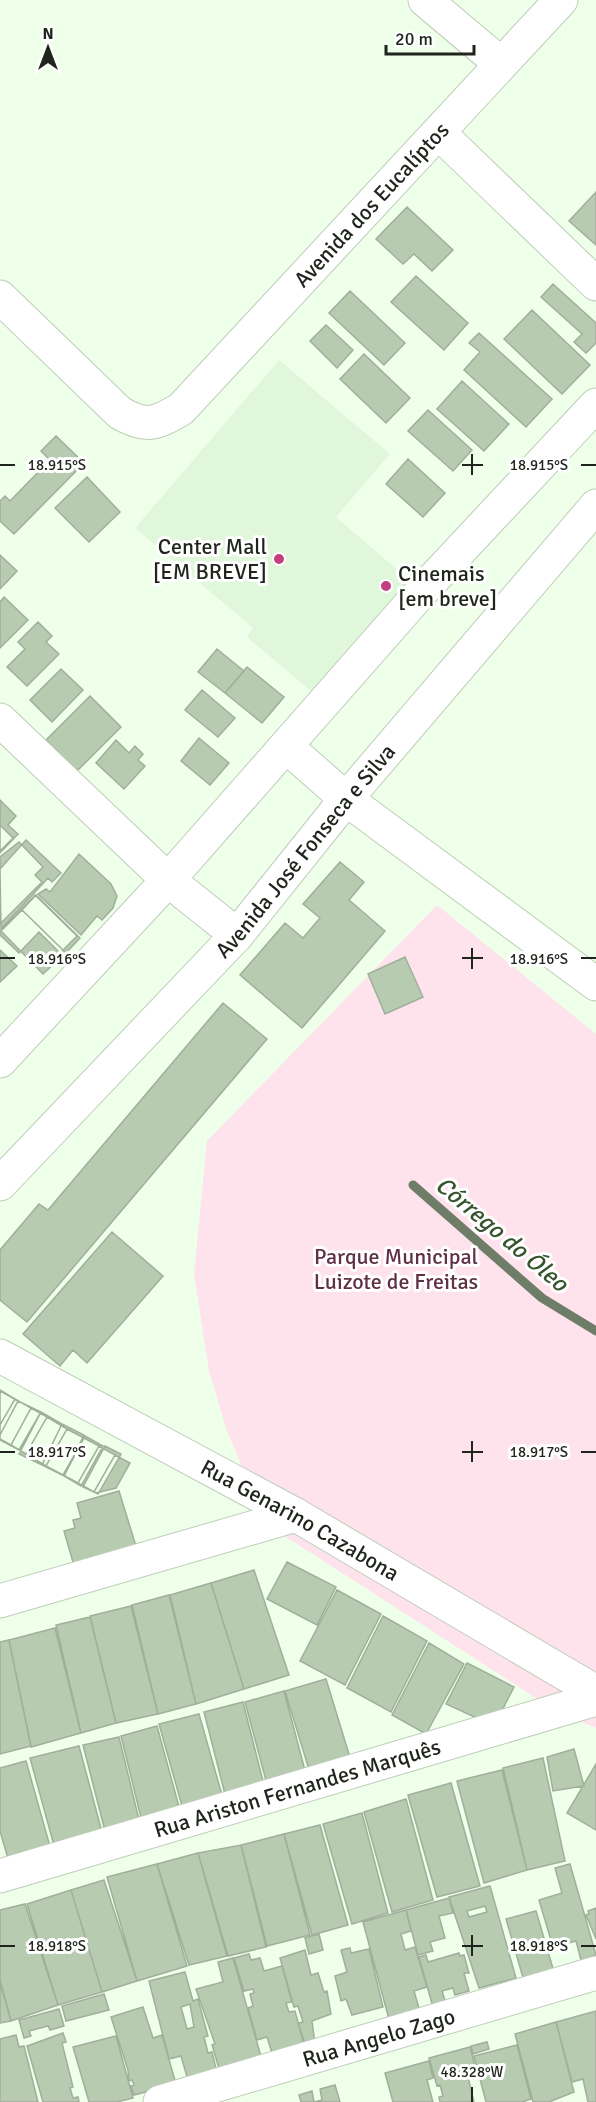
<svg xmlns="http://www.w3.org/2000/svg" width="596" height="2102" font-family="Signika,sans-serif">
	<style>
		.built { fill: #e1f7db }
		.green { fill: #fee2ec }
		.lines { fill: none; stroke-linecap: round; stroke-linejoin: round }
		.stream { stroke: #6d7d68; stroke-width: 9 }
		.building { fill: #b6cbb0; stroke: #a0af9c; stroke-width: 1.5; fill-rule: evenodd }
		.minor-casing { stroke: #becdb9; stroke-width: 35 }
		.major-casing { stroke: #becdb9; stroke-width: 35 }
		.minor { stroke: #fff; stroke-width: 33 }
		.major { stroke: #fff; stroke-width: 33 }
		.ticks { fill: none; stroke: #1f251d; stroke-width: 2 }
		.poi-dot { fill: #c53f80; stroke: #fff; stroke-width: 2 }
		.labels { text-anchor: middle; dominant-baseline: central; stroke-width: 6; stroke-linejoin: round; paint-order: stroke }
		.street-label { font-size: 22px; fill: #1f251d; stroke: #fff }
		.poi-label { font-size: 22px; fill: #1f251d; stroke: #fff; text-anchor: end }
		.park-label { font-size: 22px; fill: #603045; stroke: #fff }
		.water-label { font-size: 24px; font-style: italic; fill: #35542c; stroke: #fff }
		.ticks-label { font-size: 15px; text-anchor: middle; fill: #1f251d; stroke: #fff; stroke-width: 6; stroke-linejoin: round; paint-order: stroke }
	</style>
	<rect width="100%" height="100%" fill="#eeffea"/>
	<path class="built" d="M279 360 390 454 336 517 422 591 326 704 247 637 253 628 135 528Z"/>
	<path class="green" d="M437 905 596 1034V1728L556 1711 266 1524 227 1431 209 1371 194 1274 207 1141Z"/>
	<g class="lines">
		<path class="stream" d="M413 1185 542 1298 596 1331"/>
	</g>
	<path class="building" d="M596 192V245L569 221Z
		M407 207 453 250 432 271 414 254 403 264 376 239Z
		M416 276 468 323 444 350 391 302Z
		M553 284 596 323V343L586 353 574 342 582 334 541 297Z
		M350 291 405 343 384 365 329 313Z
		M532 310 590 365 562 394 504 339Z
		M326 325 353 350 337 368 310 341Z
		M479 333 552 399 526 427 464 370 480 352 469 343Z
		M364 354 410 398 386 423 340 379Z
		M462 381 509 424 484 451 437 409Z
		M428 410 472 450 453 471 408 431Z
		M56 436 84 463 14 534 0 521V501L5 496 10 501 50 460 41 451Z
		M408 459 445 493 423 517 386 484Z
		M87 477 120 512 89 542 55 508Z
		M0 555 17 571 0 589Z
		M4 597 28 620 0 648V602Z
		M38 622 52 636 46 642 59 654 27 686 7 667 25 649 18 642Z
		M217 649 244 671 225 693 198 672Z
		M247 667 284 697 262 723 225 693Z
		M61 669 83 690 52 722 30 700Z
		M202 690 235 718 218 737 185 710Z
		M90 696 121 727 77 771 46 740Z
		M199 738 229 763 210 785 181 761Z
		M116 740 129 753 135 746 143 754 138 760 145 766 124 789 96 763Z
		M0 800 16 816 8 825 18 834 0 853Z
		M0 825 13 838 0 851Z
		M26 840 61 873 52 882 48 878 1 929 0 869Z
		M19 842 43 867 35 875 42 882 0 924V857Z
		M79 854 111 884 117 896 113 908 102 920 97 916 81 935 38 894 46 889 50 892Z
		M340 862 364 882 349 900 385 931 302 1028 240 975 285 923 303 938 320 918 303 904Z
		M35 895 77 936 60 953 39 932 19 953 0 935V932Z
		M36 895 80 938 66 953 22 910Z
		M22 910 66 953 43 974 1 931Z
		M0 950 17 966 0 982Z
		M405 957 423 997 385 1014 368 974Z
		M223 1003 267 1039 27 1322 0 1300V1250L39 1204 48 1210Z
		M112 1232 163 1276 87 1363 73 1350 60 1366 23 1334Z
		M0 1390 15 1399 0 1425Z
		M0 1391 18 1401 0 1435Z
		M15 1399 31 1408 11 1445 0 1439V1425Z
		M18 1401 41 1412 19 1450 0 1440V1435Z
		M31 1408 47 1417 26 1454 11 1445Z
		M41 1412 62 1424 42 1465 19 1454Z
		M47 1417 67 1429 46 1466 26 1454Z
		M62 1424 84 1435 64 1476 42 1465Z
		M67 1429 84 1438 63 1475 46 1466Z
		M85 1436 103 1446 81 1486 64 1476Z
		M84 1438 99 1446 78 1483 63 1475Z
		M99 1446 115 1455 94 1492 78 1483Z
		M105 1446 121 1454 98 1494 83 1487Z
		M115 1455 130 1463 116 1488 96 1493 94 1492Z
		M119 1491 139 1556 75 1569 64 1531 75 1528 73 1520 81 1518 77 1503Z
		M287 1562 336 1587 317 1625 267 1599Z
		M254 1570 289 1675 244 1689 211 1583Z
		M211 1583 244 1689 196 1704 170 1595Z
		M337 1590 381 1614 345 1685 300 1661Z
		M169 1595 196 1704 158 1714 132 1605Z
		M131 1606 158 1714 116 1723 90 1616Z
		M383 1616 427 1641 391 1712 347 1688Z
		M90 1617 116 1723 81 1733 56 1625Z
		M55 1628 81 1733 31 1747 9 1640Z
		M9 1640 31 1746 0 1754V1642Z
		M429 1643 464 1664 426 1734 392 1715Z
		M467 1663 514 1687 494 1726 446 1704Z
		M326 1679 352 1764 311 1776 285 1691Z
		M284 1691 307 1778 268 1788 245 1702Z
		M243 1702 265 1789 226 1798 204 1712Z
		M199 1714 224 1802 184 1813 159 1724Z
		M157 1726 181 1814 143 1826 121 1736Z
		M119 1737 141 1828 106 1835 83 1745Z
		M79 1746 103 1836 55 1849 30 1758Z
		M574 1749 584 1786 553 1791 547 1757Z
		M543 1758 565 1861 527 1870 503 1768Z
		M26 1761 51 1850 9 1862 0 1831V1768Z
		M596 1764V1830L567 1813Z
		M502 1770 527 1870 484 1883 457 1781Z
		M451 1783 480 1886 437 1897 408 1795Z
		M406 1799 433 1900 392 1912 364 1812Z
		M362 1813 388 1913 352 1924 323 1824Z
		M320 1825 348 1925 312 1935 284 1834Z
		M284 1834 310 1935 267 1946 241 1845Z
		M241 1845 266 1947 228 1956 198 1853Z
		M198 1853 227 1956 189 1965 157 1864Z
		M157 1864 187 1966 137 1981 107 1877Z
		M570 1864 596 1955 581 1960 576 1941 553 1947 539 1900 562 1893 555 1868Z
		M104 1880 137 1981 102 1992 71 1890Z
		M490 1886 516 1978 479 1988 449 1897ZM485 1906 487 1912 469 1917 467 1911Z
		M71 1890 102 1992 58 2005 27 1904Z
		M449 1898 453 1913 439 1916 445 1938 430 1942 433 1951 418 1955 406 1910Z
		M25 1904 58 2005 11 2021 0 1980V1910Z
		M596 1908V1939L586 1915 589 1914 588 1911Z
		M406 1910 411 1931 401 1934 405 1950 415 1947 427 1987 414 1991 421 2015 390 2023 363 1922Z
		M536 1911 554 1972 524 1981 506 1919Z
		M319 1934 323 1950 309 1954 305 1938Z
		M350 1948 351 1953 369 1949 383 2007 352 2015 346 1999 341 2001 335 1976 347 1972 341 1950Z
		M305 1950 311 1975 318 1973 324 1992 327 1991 331 2014 312 2021 315 2044 306 2047 298 2023 303 2022 298 2006 294 2007 280 1958Z
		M459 1953 460 1956 464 1955 469 1973H464L469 1991 455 1995 453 1988 442 1991 447 2007 434 2011 419 1957 426 1955 428 1962Z
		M249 1954 251 1960 260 1958 264 1971 282 1966 292 2002 286 2003 289 2012 295 2011 305 2048 273 2056 267 2037 257 2040 248 2008 253 2006 250 1994 254 1993 253 1989 244 1991 234 1958Z
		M233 1958 262 2060 220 2072 212 2045 215 2044 196 1989 223 1982 218 1962Z
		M185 1972 193 2001 198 1999 208 2036 204 2037 208 2053 212 2052 217 2073 188 2080 181 2056 169 2059 149 1981ZM190 2004 194 2027 187 2029 181 2007Z
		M0 1982 11 2021 0 2023Z
		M104 1994 109 2010 66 2021 62 2006Z
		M143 2007 153 2038 162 2035 176 2084 134 2095 131 2086 134 2085 132 2080 129 2081 128 2070 111 2017Z
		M59 2009 64 2026 50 2030 48 2026 29 2031 31 2036 24 2038 19 2020Z
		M596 2011V2102H588L583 2079 572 2082 556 2022Z
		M556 2022 574 2092 549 2102H533L515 2034Z
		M63 2033 66 2042 62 2043 73 2087 70 2088 73 2098 78 2097 79 2102H43L27 2046Z
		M16 2035 19 2047 24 2046 38 2102H0V2039Z
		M116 2036 133 2098 117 2102H89L73 2047Z
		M487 2042 489 2049 473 2054 471 2046Z
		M517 2045 531 2099 522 2102H486L474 2056Z
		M470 2047 477 2075 468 2077 474 2102H440L439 2097 443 2096 440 2085 437 2086 429 2058Z
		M429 2061 433 2078 427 2080 433 2102H393L385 2073Z
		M335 2085 340 2102H301L299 2095 312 2091 314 2102 322 2100 320 2089Z"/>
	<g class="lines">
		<g class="minor-casing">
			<g id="minor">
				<path d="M425 0 501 64"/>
				<path d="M439 133 596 284"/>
				<path id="s1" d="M0 297 120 413C146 428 156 424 181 409L561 0"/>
				<path d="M0 720 168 880 237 935"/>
				<path d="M286 746 346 799 596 984"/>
				<path id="s2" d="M0 1356 296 1515 596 1692"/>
				<path d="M0 1601 296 1515"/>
				<path id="s3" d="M0 1876 596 1699"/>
				<path id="s4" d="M160 2102 596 1973"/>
			</g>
		</g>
		<g class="major-casing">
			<g id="major">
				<path d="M0 1061 168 880 422 591 596 405"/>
				<path id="s5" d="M0 1184 237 935 346 799 596 506"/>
			</g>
		</g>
		<use href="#minor" class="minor"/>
		<use href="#major" class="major"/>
	</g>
	<path class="ticks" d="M472 454V475M0 465H15M462 465H483M581 465H596M472 948V969M0 958H15M462 958H483M581 958H596M472 1441V1462M0 1452H15M462 1452H483M581 1452H596M472 1935V1956M0 1946H15M462 1946H483M581 1946H596M472 2087V2102"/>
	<g class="poi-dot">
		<circle cx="279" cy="559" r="6"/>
		<circle cx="386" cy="586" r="6"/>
	</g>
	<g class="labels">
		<g class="street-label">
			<text stroke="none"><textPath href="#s1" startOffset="512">Avenida dos Eucalíptos</textPath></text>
			<text stroke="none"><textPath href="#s5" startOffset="452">Avenida José Fonseca e Silva</textPath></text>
			<text stroke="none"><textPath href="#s2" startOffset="342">Rua Genarino Cazabona</textPath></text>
			<text stroke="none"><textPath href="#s3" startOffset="310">Rua Ariston Fernandes Marquês</textPath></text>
			<text stroke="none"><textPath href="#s4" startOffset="228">Rua Angelo Zago</textPath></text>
		</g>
		<g class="poi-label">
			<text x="267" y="546">Center Mall<tspan x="267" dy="25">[EM BREVE]</tspan></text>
			<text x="398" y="573" text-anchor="start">Cinemais<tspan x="398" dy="25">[em breve]</tspan></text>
		</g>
		<g class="park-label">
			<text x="396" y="1256">Parque Municipal<tspan x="396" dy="25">Luizote de Freitas</tspan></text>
		</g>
		<g class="water-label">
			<text transform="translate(502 1234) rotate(40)">Córrego do Óleo</text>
		</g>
	</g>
	<g class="ticks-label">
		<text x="57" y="470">18.915°S</text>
		<text x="539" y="470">18.915°S</text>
		<text x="57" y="964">18.916°S</text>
		<text x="539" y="964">18.916°S</text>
		<text x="57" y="1457">18.917°S</text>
		<text x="539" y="1457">18.917°S</text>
		<text x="57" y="1951">18.918°S</text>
		<text x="539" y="1951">18.918°S</text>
		<text x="472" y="2077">48.328°W</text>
	</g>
	<g transform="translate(48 48)" stroke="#ffffff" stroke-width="4.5" paint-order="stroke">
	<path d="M0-4.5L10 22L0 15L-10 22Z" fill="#1f251d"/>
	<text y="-9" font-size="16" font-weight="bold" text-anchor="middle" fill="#1f251d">N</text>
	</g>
	<path d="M386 45v9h88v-9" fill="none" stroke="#1f251d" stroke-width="3"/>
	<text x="395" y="45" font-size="18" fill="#1f251d" stroke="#ffffff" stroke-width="4.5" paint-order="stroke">20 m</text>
</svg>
